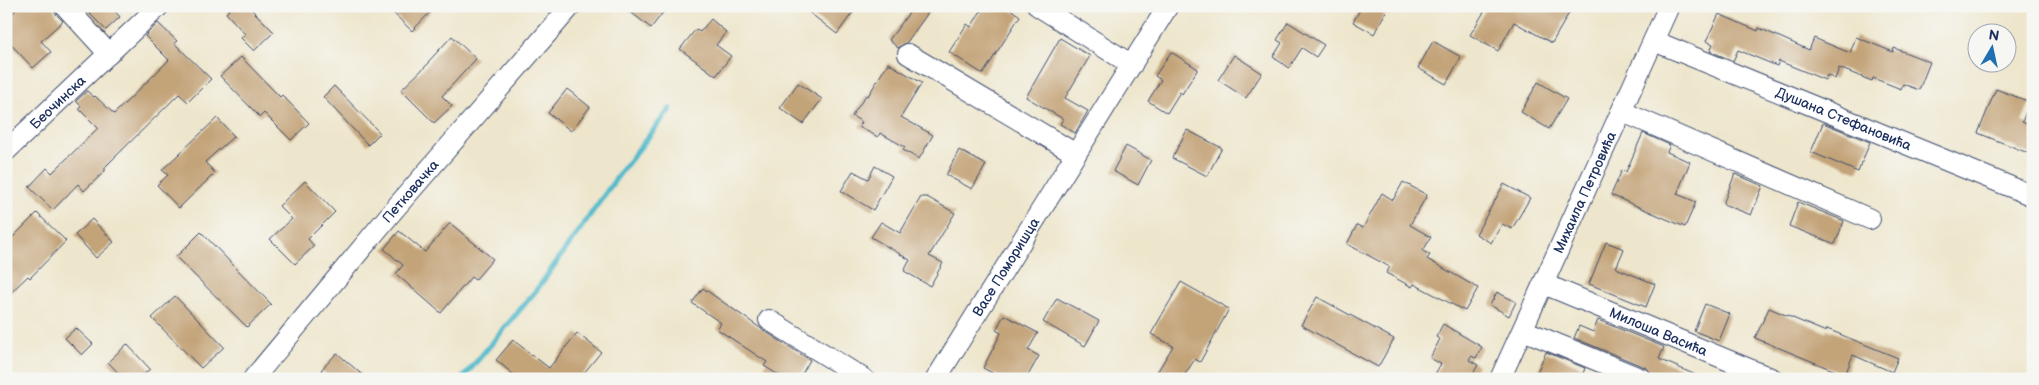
<svg xmlns="http://www.w3.org/2000/svg" width="2039" height="385" font-family="'Balsamiq Sans',sans-serif">
	<style>
		.lines { fill: none; stroke-linecap: round; stroke-linejoin: round }
		.stream { stroke: #4fbacb; stroke-width: 5.5 }
		.building { fill: #c3a378 }
		.street-casing { stroke: #3b4a6e; stroke-width: 22 }
		.street { stroke: #fff; stroke-width: 20 }
		.labels { text-anchor: middle; dominant-baseline: central; stroke-width: 4; stroke-linejoin: round; paint-order: stroke }
		.street-label { font-size: 14px; fill: #1b2f5e; stroke: #f6f6f2 }
	</style>
	<rect width="100%" height="100%" fill="#f6f6f2"/>
	<filter id="ink" filterUnits="userSpaceOnUse"><feTurbulence type="fractalNoise" baseFrequency=".02" numOctaves="2"/><feDisplacementMap in="SourceGraphic" scale="10" xChannelSelector="R" yChannelSelector="G"/><feConvolveMatrix kernelMatrix="1 2 1 2 8 2 1 2 1" color-interpolation-filters="sRGB"/></filter>
	<filter id="wash" filterUnits="userSpaceOnUse"><feTurbulence type="fractalNoise" baseFrequency=".0096" numOctaves="4" result="noise"/><feDisplacementMap in="SourceGraphic" scale="20" xChannelSelector="R" yChannelSelector="G"/><feGaussianBlur stdDeviation="1.12" result="paint"/><feColorMatrix in="noise" values="0 0 0 0 0 0 0 0 0 0 0 0 0 0 0 0 0 1.4 0 .05"/><feComposite in="paint" operator="in"/></filter>
	<g filter="url(#wash)">
		<rect width="100%" height="100%" fill="#eee6cc"/>
		<g class="lines">
			<path class="stream" d="M462 379 538 288 620 173 670 109"/>
		</g>
		<g id="blocks">
			<path class="building" d="M20 6H53L56 14 63 21 41 41 51 52 33 68 6 39V19Z
				M82 6H110L120 17 106 30Z
				M233 6H248L274 32 254 51 241 38 245 34 226 13Z
				M386 6H436L412 31Z
				M623 6H668L651 28Z
				M801 6H845L853 12 837 34Z
				M914 6H933L907 42 898 48 889 40Z
				M984 6H1006L1020 16 983 74 949 52 967 24 971 27Z
				M1362 6H1389L1374 34 1353 22Z
				M1485 6H1573L1552 43 1514 22 1498 51 1470 35 1487 7Z
				M1719 14 1758 31 1759 28 1809 50 1814 38 1850 53 1856 37 1893 52 1894 48 1930 62 1919 90 1903 84 1901 89 1873 78 1872 81 1839 68 1835 79 1827 75 1825 80 1779 61 1777 66 1738 50 1733 61 1710 51 1713 44 1706 41Z
				M711 19 726 32 716 45 731 56 716 76 680 49 696 29 700 32Z
				M1288 22 1324 45 1316 57 1302 48 1289 68 1273 57 1282 43 1277 40Z
				M158 23 177 41 174 43 211 79 188 102 179 94 105 167V171L84 191 78 184 53 210 29 187 47 168 52 173 98 128 79 109 81 106 76 101 87 91 94 97 95 96 114 114 169 60 145 36Z
				M452 36 476 59 442 96 452 106 434 123 401 90 429 63 428 62Z
				M1060 38 1090 56 1065 98 1088 111 1075 133 1060 124 1063 119 1026 97Z
				M1433 41 1461 57 1446 84 1418 68Z
				M1171 52 1198 69 1182 94 1180 92 1167 113 1148 101 1161 80 1155 76Z
				M1234 55 1262 73 1246 98 1218 80Z
				M241 57 280 97 282 95 309 123 291 140 264 113 260 117 220 76Z
				M888 63 922 83 901 117 933 135 919 159 903 150 905 147 880 133 878 137 859 127 862 122 852 116 866 95 868 96Z
				M1538 82 1567 99 1549 129 1521 112Z
				M798 83 822 99 803 124 780 108Z
				M334 86 380 133 368 145 323 97Z
				M567 89 590 107 571 131 548 113Z
				M1996 89 2030 102 2022 122 2033 126V155L1978 133Z
				M217 118 234 136 205 162 215 173 179 208 157 185 168 175 162 170Z
				M1823 123 1870 142 1858 172 1811 152Z
				M1187 130 1222 148 1207 176 1172 158Z
				M1643 133 1670 145 1667 152 1690 162 1677 194 1696 202 1685 227 1611 195 1622 170 1626 172Z
				M1126 146 1151 160 1138 185 1113 171Z
				M959 150 986 165 972 189 946 175Z
				M875 166 892 176 873 210 841 191 853 171 868 179Z
				M1735 174 1763 186 1751 215 1723 204Z
				M305 181 335 212 308 239 314 246 295 264 270 239 292 219 279 206Z
				M1403 182 1427 195 1410 225 1431 237 1423 251 1430 255 1427 259 1478 288 1465 311 1414 284 1412 287 1386 273 1390 267 1347 244 1357 225 1363 228 1382 193 1393 200Z
				M1504 184 1530 198 1512 229 1502 224 1491 243 1476 234Z
				M921 197H927L955 213 929 256 943 263 930 286 904 271 910 260 871 237 881 222 900 233Z
				M1798 202 1844 221 1835 244 1789 226Z
				M37 213 66 241 30 278 28 276 6 297V244Z
				M92 219 114 242 96 258 75 235Z
				M450 223 493 259 475 280 471 277 441 313 396 274 403 265 384 249 399 231 425 252Z
				M201 232 271 304 247 327 176 257Z
				M1606 242 1624 249 1616 268 1655 284 1646 307 1589 284Z
				M1181 282 1229 309 1200 362 1195 359 1182 379H1153L1173 346 1151 334Z
				M703 288 763 330 810 360 799 379H785L764 366 767 362 717 329 721 323 692 303Z
				M1497 292 1516 302 1509 316 1490 305Z
				M175 296 224 347 201 368 152 318Z
				M1317 297 1394 339 1378 367 1301 325Z
				M1057 298 1099 321 1085 346 1043 322Z
				M1705 304 1730 314 1719 341 1694 331Z
				M1769 308 1826 332 1827 329 1898 358 1892 372 1853 355 1845 375 1755 338Z
				M1004 315 1038 333 1028 350 1039 356 1026 379H1003L983 368 1001 333 996 330Z
				M1598 320 1664 347 1659 359 1705 379H1658L1654 377 1647 368 1574 338 1579 326 1593 332Z
				M1443 324 1482 347 1476 358 1471 356 1469 360 1478 365 1470 379H1432L1441 364 1430 358 1440 339 1436 337Z
				M76 328 93 344 82 355 65 338Z
				M577 333 601 352 579 379H519L496 360 513 340 549 368Z
				M127 344 150 369 139 379H124L108 362Z
				M1546 352 1585 368 1581 379H1554L1537 372Z
				M337 353 367 379H331L321 370Z"/>
		</g>
	</g>
	<g filter="url(#ink)">
		<use href="#blocks" fill-opacity="0" stroke="#3b4a6e" stroke-width="1"/>
		<g class="lines">
			<g class="street-casing">
				<g id="street">
					<path d="M65 6 109 54"/>
					<path d="M1038 6 1132 65"/>
					<path id="s1" d="M1654 41 2033 196"/>
					<path d="M908 54 1076 154"/>
					<path d="M1623 112 1870 219"/>
					<path id="s2" d="M6 151 159 6"/>
					<path id="s3" d="M1544 284 1773 379"/>
					<path d="M769 320 864 379"/>
					<path d="M1523 330 1642 379"/>
					<path id="s4" d="M253 379 392 212 571 6"/>
					<path id="s5" d="M936 379 1168 6"/>
					<path id="s6" d="M1500 379 1669 6"/>
				</g>
			</g>
			<use href="#street" class="street"/>
		</g>
	</g>
	<g class="labels">
		<g class="street-label">
			<text stroke="none"><textPath href="#s2" startOffset="71">Беочинска</textPath></text>
			<text stroke="none"><textPath href="#s1" startOffset="205">Душана Стефановића</textPath></text>
			<text stroke="none"><textPath href="#s4" startOffset="245">Петковачка</textPath></text>
			<text stroke="none"><textPath href="#s6" startOffset="205">Михаила Петровића</textPath></text>
			<text stroke="none"><textPath href="#s5" startOffset="132">Васе Поморишца</textPath></text>
			<text stroke="none"><textPath href="#s3" startOffset="124">Милоша Васића</textPath></text>
		</g>
	</g>
	<rect width="2039" height="385" fill="none" stroke="#f6f6f2" stroke-width="25"/>
	<g transform="translate(1992 48) rotate(9)"><circle r="24" fill="#f6f6f2" stroke="#9ea6b7"/>
	<path d="M0-4L9 19L0 12L-9 19Z" fill="#1f6fb2"/>
	<text y="-8" font-size="14" font-weight="bold" text-anchor="middle" fill="#1b2f5e">N</text>
	</g>
</svg>
